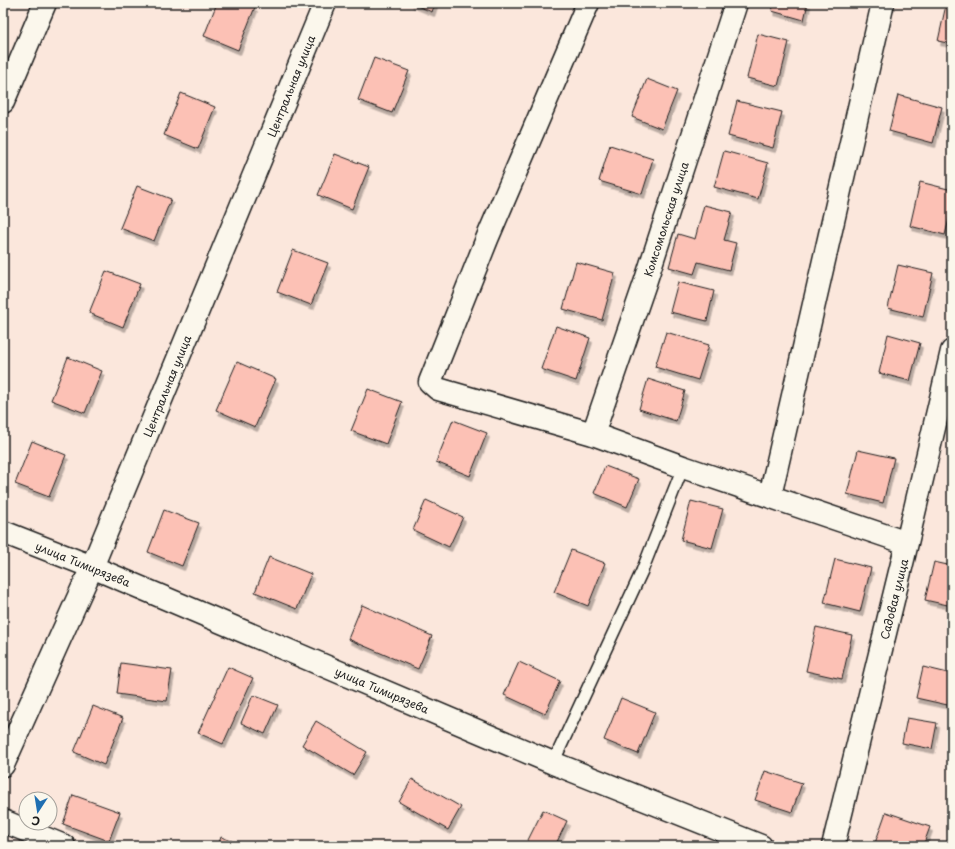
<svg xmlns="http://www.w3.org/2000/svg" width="955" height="849" font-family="'Playpen Sans',sans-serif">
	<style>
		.building { fill: #fcc1b5; stroke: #1c1c1c; filter: url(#shadow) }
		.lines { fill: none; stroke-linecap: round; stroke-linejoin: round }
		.service-casing { stroke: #1c1c1c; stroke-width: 14 }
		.minor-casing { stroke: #1c1c1c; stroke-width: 25 }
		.service { stroke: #fbf7ec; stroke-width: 11 }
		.minor { stroke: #fbf7ec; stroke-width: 22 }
		.labels { text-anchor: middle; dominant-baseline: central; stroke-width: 4; stroke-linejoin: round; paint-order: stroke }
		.street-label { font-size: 11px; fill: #1c1c1c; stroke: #fbf7ec }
	</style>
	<defs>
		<filter id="shadow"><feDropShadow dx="2.5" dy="4.5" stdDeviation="0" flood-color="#0004"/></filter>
	</defs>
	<rect width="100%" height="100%" fill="#fbe7dc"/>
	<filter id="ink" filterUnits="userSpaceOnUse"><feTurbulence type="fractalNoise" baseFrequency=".025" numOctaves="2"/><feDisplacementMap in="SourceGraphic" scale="8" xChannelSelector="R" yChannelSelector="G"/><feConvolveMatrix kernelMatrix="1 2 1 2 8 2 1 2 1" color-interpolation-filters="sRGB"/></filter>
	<g filter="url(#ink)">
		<path class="building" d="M217 3H244L255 7 238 50 204 36Z
			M410 3H435L432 12Z
			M774 3H808L804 20 772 11Z
			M946 5 952 6V44L938 41Z
			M758 34 789 42 778 86 747 78Z
			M374 58 409 71 392 113 358 100Z
			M647 79 677 91 662 129 632 117Z
			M181 93 215 107 198 149 164 135Z
			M898 95 942 107 933 143 889 131Z
			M737 101 782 112 773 148 728 136Z
			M610 145 653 159 642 194 599 181Z
			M724 151 768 163 758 199 714 187Z
			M335 154 369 167 352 209 318 195Z
			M920 182 952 190V207L945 235 910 226Z
			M137 186 171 199 154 241 120 228Z
			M704 205 732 212 724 240 736 243 729 270 698 262 694 274 669 267 678 234 695 239Z
			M293 250 328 263 311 305 277 292Z
			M576 262 615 273 602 320 563 309Z
			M898 265 933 273 923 317 888 308Z
			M106 271 140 284 123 327 89 313Z
			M678 282 714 291 707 321 670 312Z
			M556 326 590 338 576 381 541 369Z
			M666 332 709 345 698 380 655 367Z
			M888 334 920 343 910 381 879 373Z
			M68 357 102 371 85 413 51 400Z
			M237 362 276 379 255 427 216 410Z
			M648 379 685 391 676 421 639 409Z
			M368 389 402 402 386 444 351 431Z
			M453 420 487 433 470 476 436 462Z
			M32 441 66 455 49 497 15 484Z
			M858 450 894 458 883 503 847 494Z
			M605 466 639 479 627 507 594 493Z
			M426 500 463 517 449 547 413 530Z
			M691 501 723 509 712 548 681 540Z
			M164 510 199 523 182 566 148 552Z
			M571 550 605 563 588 606 554 592Z
			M269 557 311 574 297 609 255 592Z
			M835 559 871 568 860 612 824 603Z
			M934 562 952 566V606L925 600Z
			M362 605 432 636 418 669 348 639Z
			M816 627 852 635 842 679 806 671Z
			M519 662 560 681 545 714 504 695Z
			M121 663 172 670 167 701 117 694Z
			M228 667 253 678 223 744 198 733Z
			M923 667 952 674V706L916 698Z
			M253 695 278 705 265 734 241 723Z
			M621 698 655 712 638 754 604 740Z
			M93 706 123 718 104 765 74 752Z
			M907 718 937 723 932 749 902 743Z
			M316 721 367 752 353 775 302 745Z
			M765 771 802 783 792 812 755 800Z
			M412 779 461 807 448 830 399 802Z
			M73 795 120 812 109 841 63 824Z
			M543 810 567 821 555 846H525Z
			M886 812 930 827 923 846H874Z
			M221 837 245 846H218Z"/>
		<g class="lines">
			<g class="service-casing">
				<path id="service" d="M553 763 642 571 683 467"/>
			</g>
			<g class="minor-casing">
				<path id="minor" d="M588 3 487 239 430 382 438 389 593 434 683 467 907 543
					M3 102 45 3
					M593 434 645 283 736 3
					M770 496 883 3
					M3 532 92 567 553 763 761 846
					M3 765 92 567 325 3
					M3 821 64 846
					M833 846 907 543 952 351"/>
			</g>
			<use href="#service" class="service"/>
			<use href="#minor" class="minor"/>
		</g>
	</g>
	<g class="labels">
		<g class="street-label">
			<text transform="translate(291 86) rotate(-68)">Центральная улица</text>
			<text transform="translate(666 219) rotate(-72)">Комсомольская улица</text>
			<text transform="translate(167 386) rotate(-68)">Центральная улица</text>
			<text transform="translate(83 564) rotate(22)">улица Тимирязева</text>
			<text transform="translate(894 599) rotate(-76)">Садовая улица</text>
			<text transform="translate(382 690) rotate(23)">улица Тимирязева</text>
		</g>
	</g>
	<rect width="955" height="849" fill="none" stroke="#fbf7ec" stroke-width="16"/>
	<rect x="8" y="8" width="939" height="833" fill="none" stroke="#1c1c1c" stroke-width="1.5" filter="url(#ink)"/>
	<g transform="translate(38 811) rotate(192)"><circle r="19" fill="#fbf7ec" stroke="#a29f99"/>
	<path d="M0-3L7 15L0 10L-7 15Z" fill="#1f6fb2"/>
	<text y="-6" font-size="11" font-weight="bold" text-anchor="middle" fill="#1c1c1c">С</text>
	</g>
</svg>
